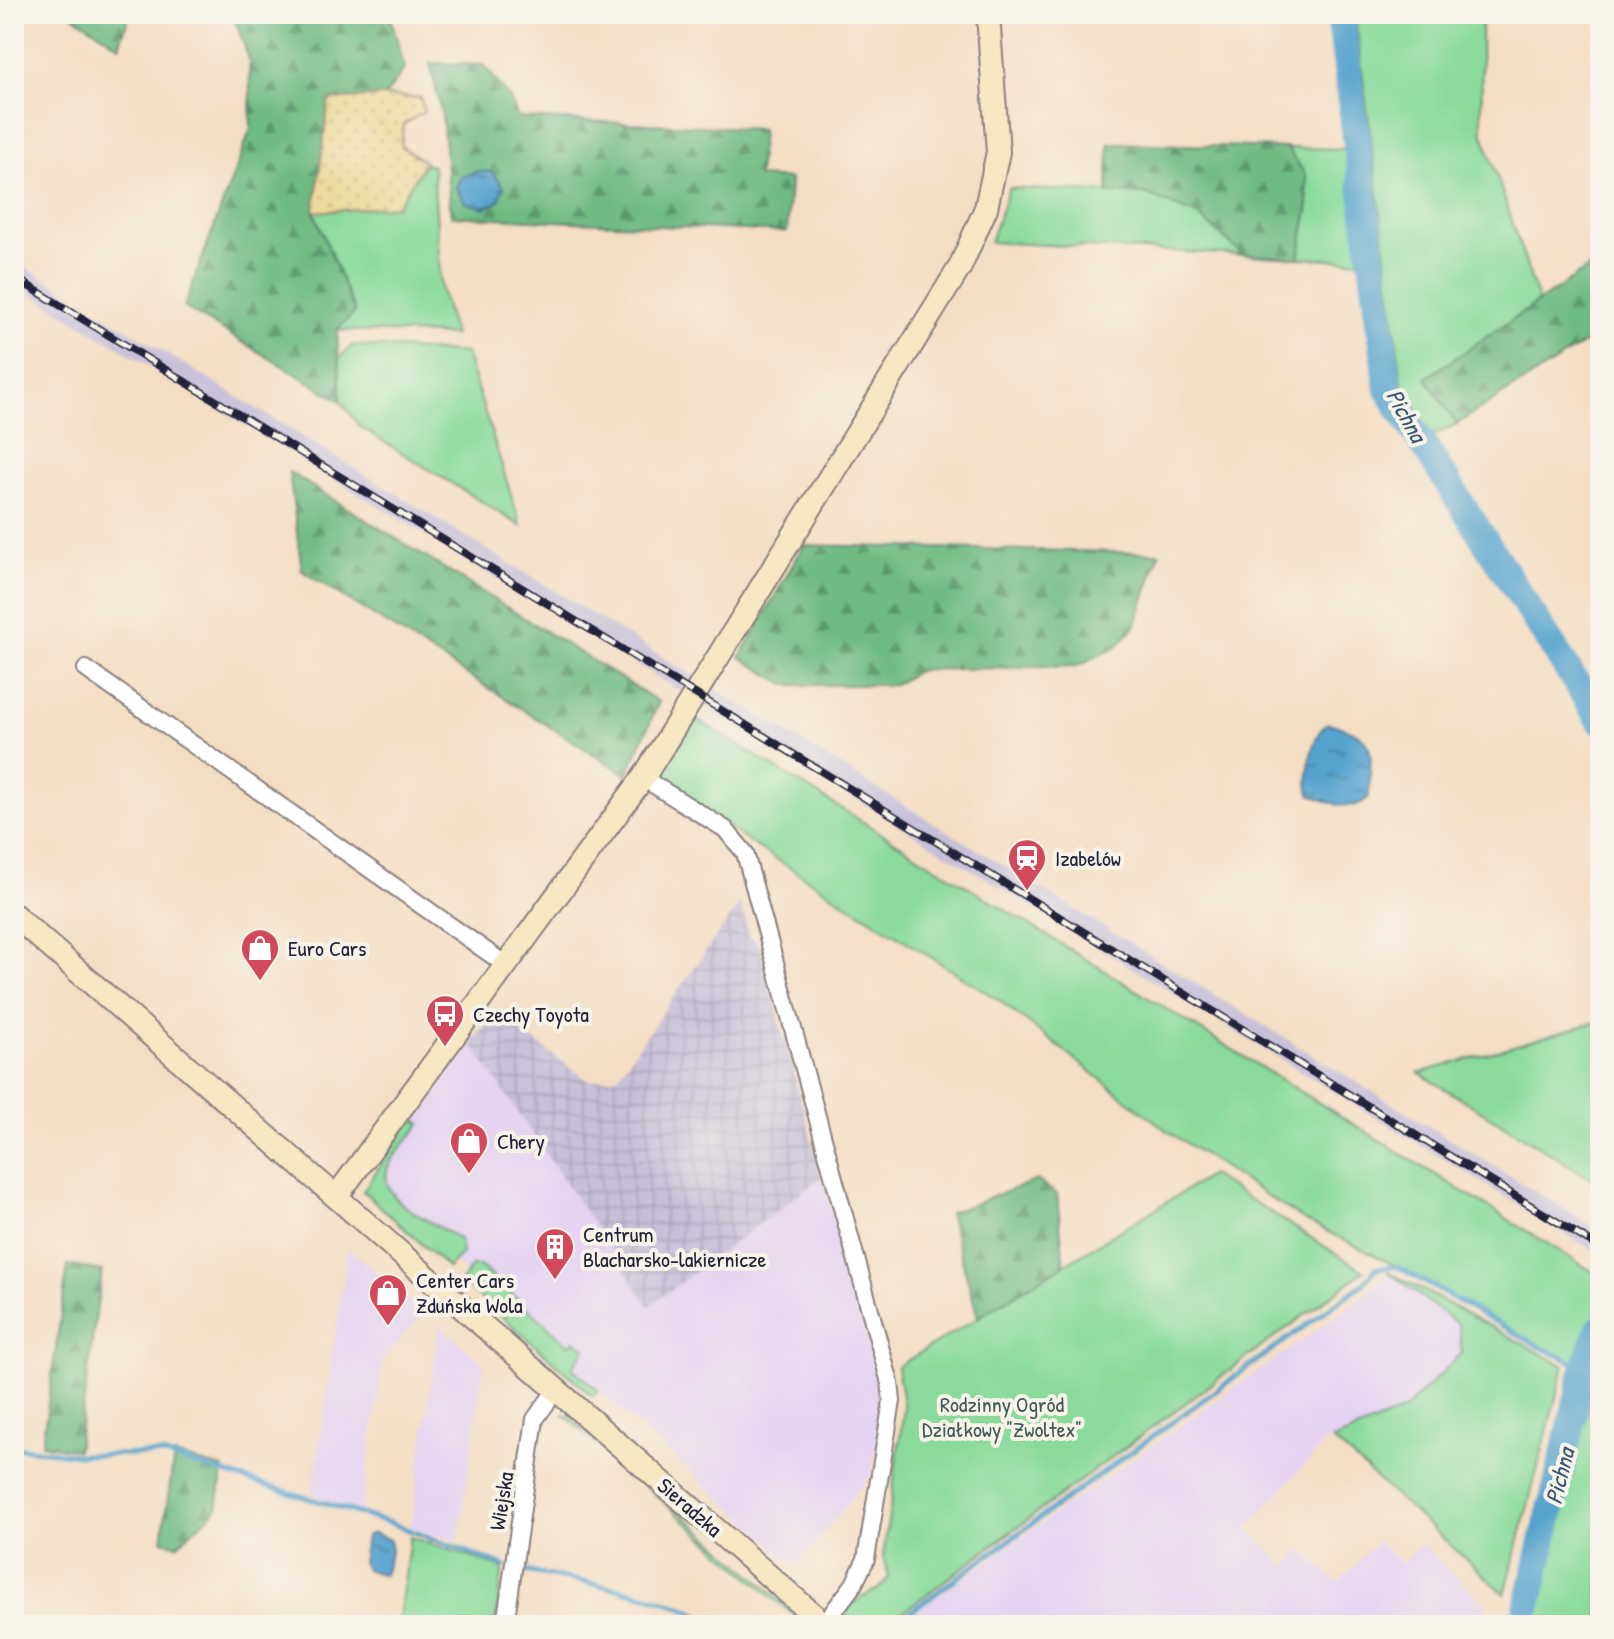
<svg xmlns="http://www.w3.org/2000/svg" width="1614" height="1639" font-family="'Patrick Hand',sans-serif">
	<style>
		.built { fill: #e5d3f1 }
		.industrial { fill: url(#industrial-grid) }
		.railway { fill: #c7c0d9 }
		.green { fill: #8adb9b; stroke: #567e6b; stroke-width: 2 }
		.forest { fill: url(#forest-firs); stroke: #486e5f; stroke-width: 2 }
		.sand { fill: url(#sand-dots); stroke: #887e6c; stroke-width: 2 }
		.water { fill: url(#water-ripples); stroke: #3b6284; stroke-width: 2 }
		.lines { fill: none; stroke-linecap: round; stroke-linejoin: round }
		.stream { stroke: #54a3ce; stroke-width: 5 }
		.river { stroke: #54a3ce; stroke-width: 28 }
		.street-casing { stroke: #8b807f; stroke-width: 20 }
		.secondary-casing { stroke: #8b807f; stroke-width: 26 }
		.street { stroke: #fff; stroke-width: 16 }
		.secondary { stroke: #f7e8c3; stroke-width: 22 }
		.rail-casing { stroke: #22223b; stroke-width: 8 }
		.rail { stroke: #f7f3e8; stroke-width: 5; stroke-dasharray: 15; stroke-linecap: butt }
		.labels { text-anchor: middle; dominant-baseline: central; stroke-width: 8; stroke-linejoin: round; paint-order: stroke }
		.poi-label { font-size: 22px; fill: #22223b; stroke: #f7f3e8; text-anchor: start }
		.park-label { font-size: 22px; fill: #415a58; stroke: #f7f3e8 }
		.street-label { font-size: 22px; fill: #22223b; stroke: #f7f3e8 }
		.water-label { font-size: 24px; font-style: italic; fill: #365676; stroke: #f7f3e8 }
	</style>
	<defs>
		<pattern id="industrial-grid" width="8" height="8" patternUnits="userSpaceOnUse" patternTransform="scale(2)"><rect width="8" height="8" fill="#c7c0d9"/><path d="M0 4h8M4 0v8" fill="none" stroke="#aba5bb"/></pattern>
		<pattern id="forest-firs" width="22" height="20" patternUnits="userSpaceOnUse" patternTransform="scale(2)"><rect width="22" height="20" fill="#6fbb83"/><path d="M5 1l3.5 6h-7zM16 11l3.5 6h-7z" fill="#5b986c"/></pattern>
		<pattern id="sand-dots" width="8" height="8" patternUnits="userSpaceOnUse" patternTransform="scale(2)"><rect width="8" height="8" fill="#eeda9e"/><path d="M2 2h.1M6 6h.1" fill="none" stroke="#ccbb89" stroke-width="1.8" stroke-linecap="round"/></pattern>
		<pattern id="water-ripples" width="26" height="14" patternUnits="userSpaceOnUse" patternTransform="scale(2)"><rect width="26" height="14" fill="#54a3ce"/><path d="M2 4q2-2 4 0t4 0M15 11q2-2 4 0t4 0" fill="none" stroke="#4584a8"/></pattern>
	</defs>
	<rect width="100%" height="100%" fill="#f7f3e8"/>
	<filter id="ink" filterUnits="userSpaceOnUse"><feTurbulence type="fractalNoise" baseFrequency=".0125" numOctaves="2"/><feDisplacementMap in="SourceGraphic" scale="16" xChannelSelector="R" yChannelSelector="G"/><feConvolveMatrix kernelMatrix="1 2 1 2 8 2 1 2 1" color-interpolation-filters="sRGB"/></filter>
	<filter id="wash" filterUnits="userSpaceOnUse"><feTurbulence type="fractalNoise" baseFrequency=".006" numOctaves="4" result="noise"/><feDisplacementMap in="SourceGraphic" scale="32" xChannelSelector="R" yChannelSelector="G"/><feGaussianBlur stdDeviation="1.8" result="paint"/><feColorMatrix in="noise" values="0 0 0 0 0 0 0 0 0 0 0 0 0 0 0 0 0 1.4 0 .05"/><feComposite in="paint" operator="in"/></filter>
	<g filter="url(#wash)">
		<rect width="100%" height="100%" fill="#f4dec3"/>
		<path class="built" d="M471 1043 649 1306 822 1177 883 1398 872 1474 797 1566 370 1187Z
			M348 1248 424 1313 383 1359 361 1512 312 1495Z
			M1391 1273 1459 1325 1462 1353 1404 1410 1325 1443 1247 1528 1286 1567 1302 1549 1338 1583 1378 1541 1402 1564 1421 1544 1486 1604 1481 1625H911L905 1619 1362 1298Z
			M439 1325 484 1364 458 1541 411 1528Z"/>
		<path class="industrial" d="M740 903 749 936 759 944 822 1177 649 1306 471 1043 495 1012 589 1081 617 1077Z"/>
		<path class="railway" d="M14 260 695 677 685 694 14 283Z
			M710 686 1600 1231V1255L700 703Z"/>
		<path class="green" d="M1355 14H1481L1482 131 1540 306 1426 378 1457 424 1432 436 1403 389Z
			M1287 148 1347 149 1365 261 1299 258 1308 209 1306 175Z
			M424 164 433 166 441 289 454 335 337 330 314 212 397 206Z
			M1009 188 1145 194 1198 215 1243 255 990 242Z
			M353 345 466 353 521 526 360 427 341 401 339 358Z
			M694 718 1600 1276V1625H1523L1585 1368 1540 1347 1398 1267 1304 1220 1166 1130 1000 1001 746 840 665 780 666 768Z
			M1600 1021V1184L1419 1073Z
			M413 1117 421 1124C411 1137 392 1154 387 1170 378 1204 440 1224 460 1240L462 1254 448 1268 363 1191Z
			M1211 1175 1364 1271 885 1625H858L845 1614C855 1592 880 1597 889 1576L883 1557 904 1409 897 1367Z
			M472 1266H480L569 1345 574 1340 586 1348 572 1368 599 1391 593 1396 461 1281Z
			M1387 1271 1564 1366 1505 1594 1333 1440 1404 1410 1462 1353 1459 1325Z
			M564 1415 570 1416 810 1625H804Z
			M410 1537 503 1568 495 1625H398Z"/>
		<path class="forest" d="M71 14H130L119 46Z
			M233 14H390L405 68 385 96 329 100 314 212 355 312 337 330 341 401 184 307 251 128 249 59Z
			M430 63 484 65 510 99 518 118 762 129 758 177 790 179 787 232 451 216 442 115Z
			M1109 143 1287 148 1306 175 1308 209 1299 258 1243 255 1198 215 1145 194 1108 193Z
			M1600 260V333L1457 424 1426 378Z
			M289 472 659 702 627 775 302 571Z
			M804 545 1160 553 1135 627 1116 647 1077 666 920 670 893 685H786L740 657Z
			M1037 1180 1057 1194 1064 1265 978 1317 949 1213Z
			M68 1265 102 1271 77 1450 42 1444Z
			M174 1455 223 1468 217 1509 177 1545 162 1540Z"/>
		<path class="sand" d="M385 96 421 98 424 112 404 124 401 146 425 162 397 206 314 212 329 100Z"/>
		<path class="water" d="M478 171 492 172 504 187 498 202 484 208 466 203 456 188 461 177Z
			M1328 723C1381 738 1370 748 1369 797 1353 814 1331 802 1311 796 1303 779 1312 733 1328 723Z
			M373 1533 390 1540 391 1551 384 1575 365 1569 362 1563 366 1536Z"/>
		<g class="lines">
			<path class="stream" d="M14 1447 77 1455 162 1454 390 1523 505 1566
				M520 1570C562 1579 687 1596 712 1625
				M892 1625 1363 1284 1376 1268 1398 1267 1540 1347 1585 1368"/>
			<path class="river" d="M1340 14 1389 391 1600 720
				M1523 1625 1585 1368 1600 1328"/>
		</g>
	</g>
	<g filter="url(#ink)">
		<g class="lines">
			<g class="street-casing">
				<path id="street" d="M86 669 506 965
					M643 778 725 829 745 853 890 1383 892 1401 866 1559 854 1584 824 1624
					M505 1625 535 1419 556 1390"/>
			</g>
			<g class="secondary-casing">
				<path id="secondary" d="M14 915 825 1625
					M336 1197 643 778 960 267 986 208 998 152 988 14"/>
			</g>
			<use href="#street" class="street"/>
			<use href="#secondary" class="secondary"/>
			<g class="rail-casing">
				<path id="rail" d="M14 277 1600 1248"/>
			</g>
			<use href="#rail" class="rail"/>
		</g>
	</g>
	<defs>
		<g id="station-pin" transform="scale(2)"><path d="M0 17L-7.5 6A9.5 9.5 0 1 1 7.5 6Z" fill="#d1495b" stroke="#f7f3e8"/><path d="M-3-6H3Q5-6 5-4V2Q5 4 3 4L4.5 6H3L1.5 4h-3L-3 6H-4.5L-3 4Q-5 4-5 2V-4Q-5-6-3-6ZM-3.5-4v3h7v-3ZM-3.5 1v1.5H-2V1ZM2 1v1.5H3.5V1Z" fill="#fff"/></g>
		<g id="shop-pin" transform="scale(2)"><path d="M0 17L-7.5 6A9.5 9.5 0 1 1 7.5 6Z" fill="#d1495b" stroke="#f7f3e8"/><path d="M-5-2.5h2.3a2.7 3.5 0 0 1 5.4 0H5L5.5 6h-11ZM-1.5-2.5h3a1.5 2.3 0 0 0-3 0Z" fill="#fff"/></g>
		<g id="bus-pin" transform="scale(2)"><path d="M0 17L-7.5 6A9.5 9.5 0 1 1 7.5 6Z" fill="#d1495b" stroke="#f7f3e8"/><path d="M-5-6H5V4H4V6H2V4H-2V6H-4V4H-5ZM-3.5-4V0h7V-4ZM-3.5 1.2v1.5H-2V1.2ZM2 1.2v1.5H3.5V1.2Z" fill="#fff"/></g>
		<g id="building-pin" transform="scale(2)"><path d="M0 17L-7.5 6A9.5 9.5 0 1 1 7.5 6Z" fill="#d1495b" stroke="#f7f3e8"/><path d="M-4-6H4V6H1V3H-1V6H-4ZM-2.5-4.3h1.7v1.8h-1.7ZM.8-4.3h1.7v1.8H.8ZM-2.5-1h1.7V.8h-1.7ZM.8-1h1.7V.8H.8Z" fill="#fff"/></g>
	</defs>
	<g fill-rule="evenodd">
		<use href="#station-pin" x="1027" y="858"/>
		<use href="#shop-pin" x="260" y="948"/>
		<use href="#bus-pin" x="445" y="1014"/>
		<use href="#shop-pin" x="469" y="1141"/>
		<use href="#building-pin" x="555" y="1247"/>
		<use href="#shop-pin" x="388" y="1293"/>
	</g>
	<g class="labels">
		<g class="poi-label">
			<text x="1055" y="858">Izabelów</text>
			<text x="288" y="948">Euro Cars</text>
			<text x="473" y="1014">Czechy Toyota</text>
			<text x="497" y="1141">Chery</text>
			<text x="583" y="1234">Centrum<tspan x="583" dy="25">Blacharsko-lakiernicze</tspan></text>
			<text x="416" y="1280">Center Cars<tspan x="416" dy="25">Zduńska Wola</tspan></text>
		</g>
		<g class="park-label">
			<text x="1002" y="1404">Rodzinny Ogród<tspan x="1002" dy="25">Działkowy "Zwoltex"</tspan></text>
		</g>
		<g class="street-label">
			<text transform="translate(501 1501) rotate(-81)">Wiejska</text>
			<text transform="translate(690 1507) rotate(41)">Sieradzka</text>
		</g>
		<g class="water-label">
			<text transform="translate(1407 415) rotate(61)">Pichna</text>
			<text transform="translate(1559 1476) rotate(-76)">Pichna</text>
		</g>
	</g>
	<rect width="1614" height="1639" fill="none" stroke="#f7f3e8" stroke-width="48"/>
</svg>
